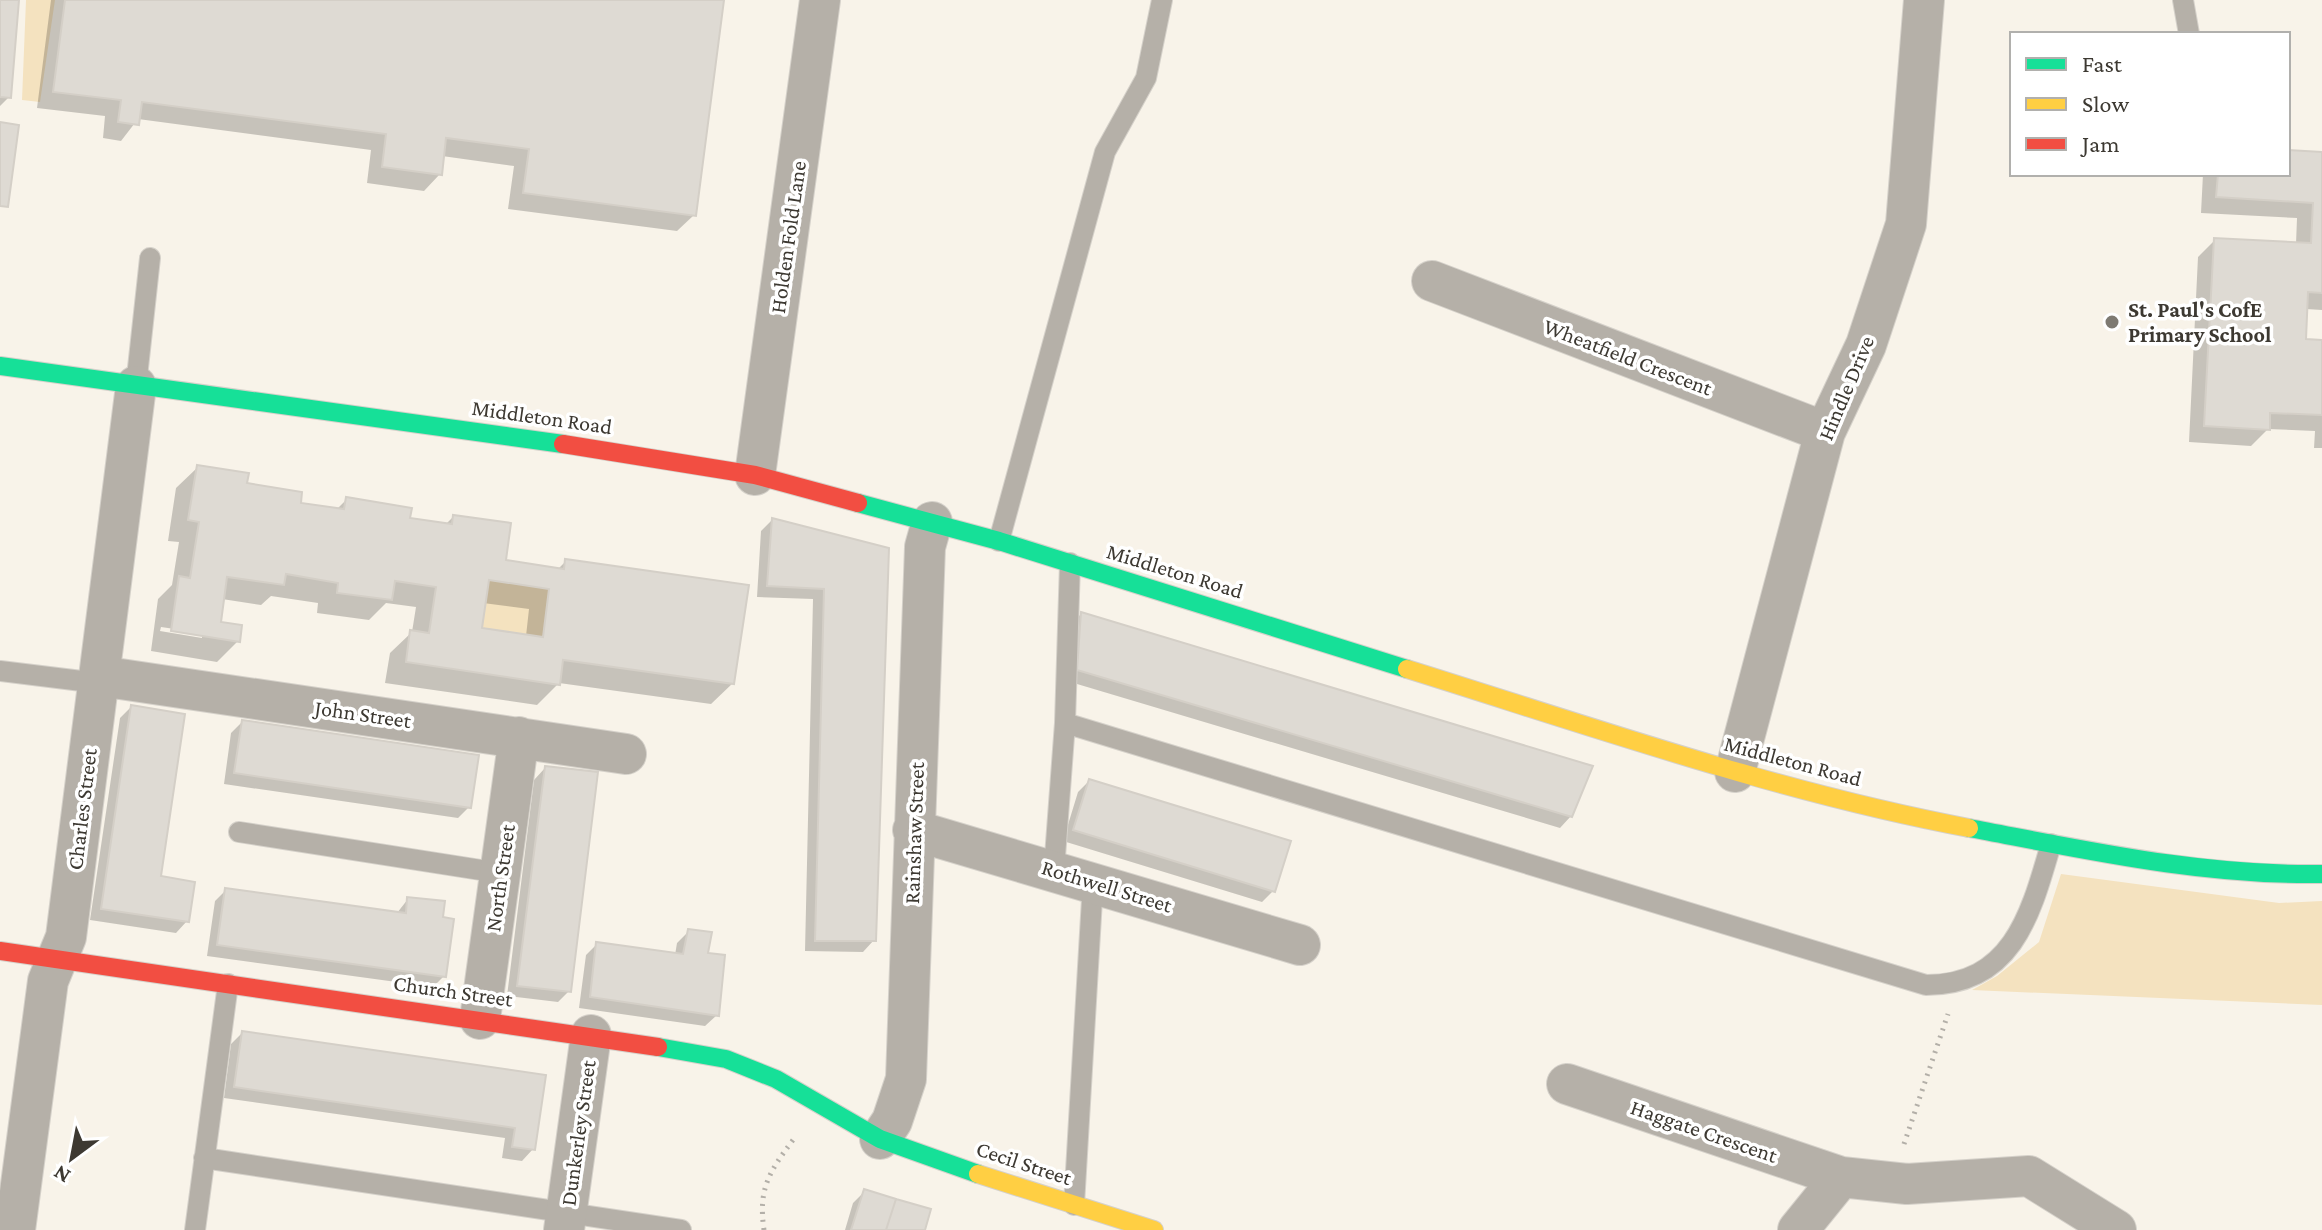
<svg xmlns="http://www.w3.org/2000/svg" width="2322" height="1230" font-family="'Crimson Pro',serif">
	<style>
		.green { fill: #f4e2bf }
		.shadow { fill: #0003; fill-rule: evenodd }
		.building { fill: #dedad3; stroke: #d4cfc7; stroke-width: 2; fill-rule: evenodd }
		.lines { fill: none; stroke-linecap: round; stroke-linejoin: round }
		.lane-casing { stroke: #d5d1ca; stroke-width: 22 }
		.street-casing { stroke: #d5d1ca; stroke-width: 42 }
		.fast-casing { stroke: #d5d1ca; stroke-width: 20 }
		.slow-casing { stroke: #d5d1ca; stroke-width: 20 }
		.jam-casing { stroke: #d5d1ca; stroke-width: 20 }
		.path { stroke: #b3afa8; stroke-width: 5; stroke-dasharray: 2 6; stroke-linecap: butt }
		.lane { stroke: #b5b0a8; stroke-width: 20 }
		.street { stroke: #b5b0a8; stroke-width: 40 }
		.fast { stroke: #16e098; stroke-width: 18 }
		.slow { stroke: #ffcf43; stroke-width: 18 }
		.jam { stroke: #f24e42; stroke-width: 18 }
		.poi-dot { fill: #7e7a72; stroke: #fff; stroke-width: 3 }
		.labels { text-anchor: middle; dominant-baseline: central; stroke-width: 7; stroke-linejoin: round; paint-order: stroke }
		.street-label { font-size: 22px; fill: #3d3932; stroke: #fff }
		.poi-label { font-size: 22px; font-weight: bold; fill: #3d3932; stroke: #fff; text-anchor: start }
	</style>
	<rect width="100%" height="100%" fill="#f8f3e9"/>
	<path class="green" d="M26 0H55L40 102 22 100Z
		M489 580 549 589 543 637 482 628Z
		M2061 874 2279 903 2322 901V1005L1972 990 1997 976 2039 942Z"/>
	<path class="shadow" d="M0 0H17L9 97 0 106Z
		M51 0H722L694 215 677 231 508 209 514 166 442 156 440 174 424 191 367 183 371 150 138 119 121 141 103 138 105 116 37 108Z
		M2288 152 2322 154V310L2306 309 2304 340 2322 342V448H2314L2315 431 2268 429 2251 446 2189 442 2198 257 2215 240 2296 244 2297 218 2201 213 2203 174H2288Z
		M198 467 299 504 336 510 347 499 408 520 445 525 453 517 503 562 557 570 566 561 733 683 711 704 559 683 537 705 385 683 390 653 412 632 416 607 386 603 369 620 317 613 318 603 271 596 261 605 222 599 218 624 238 641 217 662 151 651 158 599 172 585 179 542 168 541 176 488ZM483 603 529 609 526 636 480 630ZM161 627 202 633V638L160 631Z
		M772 520 887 549 874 940 863 952 805 951 813 599 757 597 761 531Z
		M1081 614 1571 816 1560 828 1067 681 1070 625Z
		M131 707 159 878 187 921 176 933 90 920 120 718Z
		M242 722 469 807 458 818 224 784 231 733Z
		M545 768 569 991 558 1002 507 996 534 780Z
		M1089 781 1273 891 1262 902 1063 841 1078 792Z
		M226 890 397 913 408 899 444 976 433 987 207 956 215 901Z
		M689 931 705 954 717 1015 705 1026 579 1008 586 955 597 944 675 955 677 943Z
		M242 1033 544 1077 533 1149 522 1161 502 1158 505 1138 224 1098 231 1044Z
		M864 1192 923 1230H845L853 1203Z"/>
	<path class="building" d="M0 0H19L11 98 0 97Z
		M65 0H724L696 216 523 193 529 149 446 138 442 175 382 167 386 134 142 102 139 125 118 122 121 100 53 92Z
		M0 122 19 125 8 207 0 206Z
		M2288 150 2322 152V293L2308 292 2306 339 2322 340V415L2270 413V430L2204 426 2214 238 2311 243 2313 203 2216 197 2218 174H2288Z
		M197 465 249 473 247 483 302 492 301 503 344 509 346 497 412 508 410 518 452 524 453 515 511 523 506 560 564 569 565 559 749 585 734 684 563 660 560 685 406 662 410 630 429 633 436 587 395 581 392 600 337 593 338 583 286 574 284 585 227 577 221 622 242 625 240 642 171 631 179 576 190 578 199 522 188 520ZM489 580 549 589 543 637 482 628Z
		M772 518 889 548 876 941H815L824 589 767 586Z
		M1081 612 1593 766 1572 817 1077 670Z
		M131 705 185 714 161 876 195 882 189 922 101 909Z
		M242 720 479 755 471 808 234 773Z
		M545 766 598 772 571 992 517 986Z
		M1089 779 1291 841 1275 892 1073 830Z
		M225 888 406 913 407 897 445 901 443 917 454 919 446 977 217 945Z
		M688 929 712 932 708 953 725 955 719 1016 590 997 596 942 683 954Z
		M242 1031 546 1075 535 1150 512 1147 515 1128 234 1087Z
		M864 1189 896 1199 886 1230H851Z
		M896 1199 931 1209 925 1230H886Z"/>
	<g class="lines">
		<g class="lane-casing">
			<path id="lane" d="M2183 0 2189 34
				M136 386 150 258
				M999 541 1105 152 1146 78 1162 0
				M0 671 98 683
				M1065 723 1070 563
				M239 832 500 873
				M1054 870 1065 723 1926 985C2013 985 2031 913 2051 844
				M204 1158 681 1230
				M1074 1205 1093 882
				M195 1230 228 984"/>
		</g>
		<g class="street-casing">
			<path id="street" d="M1432 281 1825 432
				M755 475 820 0
				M100 676 626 754
				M1735 772 1825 432 1866 345 1906 224 1924 0
				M913 830 1300 945
				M480 1019 519 737
				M1567 1084 1841 1177 1907 1184 2029 1176 2116 1230
				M880 1139 892 1121 906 1079 925 547 932 522
				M15 1230 48 981 66 937 136 386
				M564 1230 591 1035
				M1798 1230 1841 1177"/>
		</g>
		<g class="fast-casing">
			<path id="fast" d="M0 366 563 444
				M858 503 999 541 1407 669
				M1969 828C2086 850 2202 876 2322 874
				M658 1047 726 1059 776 1079 880 1139 978 1174"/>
		</g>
		<g class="slow-casing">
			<path id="slow" d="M1407 669C1593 727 1778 792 1969 828
				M978 1174 1154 1230"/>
		</g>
		<g class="jam-casing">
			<path id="jam" d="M563 444 755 475 858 503
				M0 951 658 1047"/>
		</g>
		<path class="path" d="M1904 1144 1948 1014
			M764 1230C758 1189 769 1172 793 1140"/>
		<use href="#lane" class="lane"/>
		<use href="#street" class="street"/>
		<use href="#fast" class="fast"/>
		<use href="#slow" class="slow"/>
		<use href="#jam" class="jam"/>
	</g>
	<circle class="poi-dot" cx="2112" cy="322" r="8"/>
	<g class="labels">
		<g class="street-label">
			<text transform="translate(788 237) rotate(-82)">Holden Fold Lane</text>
			<text transform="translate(1628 357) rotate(21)">Wheatfield Crescent</text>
			<text transform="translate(1846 388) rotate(-67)">Hindle Drive</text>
			<text transform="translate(542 417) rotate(8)">Middleton Road</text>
			<text transform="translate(1175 571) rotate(17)">Middleton Road</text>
			<text transform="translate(363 714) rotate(8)">John Street</text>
			<text transform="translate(1793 761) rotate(15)">Middleton Road</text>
			<text transform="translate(82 809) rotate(-83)">Charles Street</text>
			<text transform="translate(914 833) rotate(-88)">Rainshaw Street</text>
			<text transform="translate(500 878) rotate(-82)">North Street</text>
			<text transform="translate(1107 886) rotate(17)">Rothwell Street</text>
			<text transform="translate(453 991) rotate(8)">Church Street</text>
			<text transform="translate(1704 1131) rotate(19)">Haggate Crescent</text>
			<text transform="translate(578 1133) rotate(-82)">Dunkerley Street</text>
			<text transform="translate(1024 1163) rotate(18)">Cecil Street</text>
		</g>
		<g class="poi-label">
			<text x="2128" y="309">St. Paul's CofE<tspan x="2128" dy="25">Primary School</tspan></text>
		</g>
	</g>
	<rect x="2010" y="32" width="280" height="144" fill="#ffffff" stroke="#b1b0ad" stroke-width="2"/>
	<rect x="2026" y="58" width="40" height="12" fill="#16e098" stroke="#b1b0ad" stroke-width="2"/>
	<text x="2082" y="72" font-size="24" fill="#3d3932">Fast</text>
	<rect x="2026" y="98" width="40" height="12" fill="#ffcf43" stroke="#b1b0ad" stroke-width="2"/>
	<text x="2082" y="112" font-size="24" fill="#3d3932">Slow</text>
	<rect x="2026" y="138" width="40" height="12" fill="#f24e42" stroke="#b1b0ad" stroke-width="2"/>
	<text x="2082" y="152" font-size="24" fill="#3d3932">Jam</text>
	<g transform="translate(72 1158) rotate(212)" stroke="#ffffff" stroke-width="6" paint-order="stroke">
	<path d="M0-6L14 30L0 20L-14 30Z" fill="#3d3932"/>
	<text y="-12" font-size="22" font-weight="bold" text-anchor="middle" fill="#3d3932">N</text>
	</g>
</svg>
